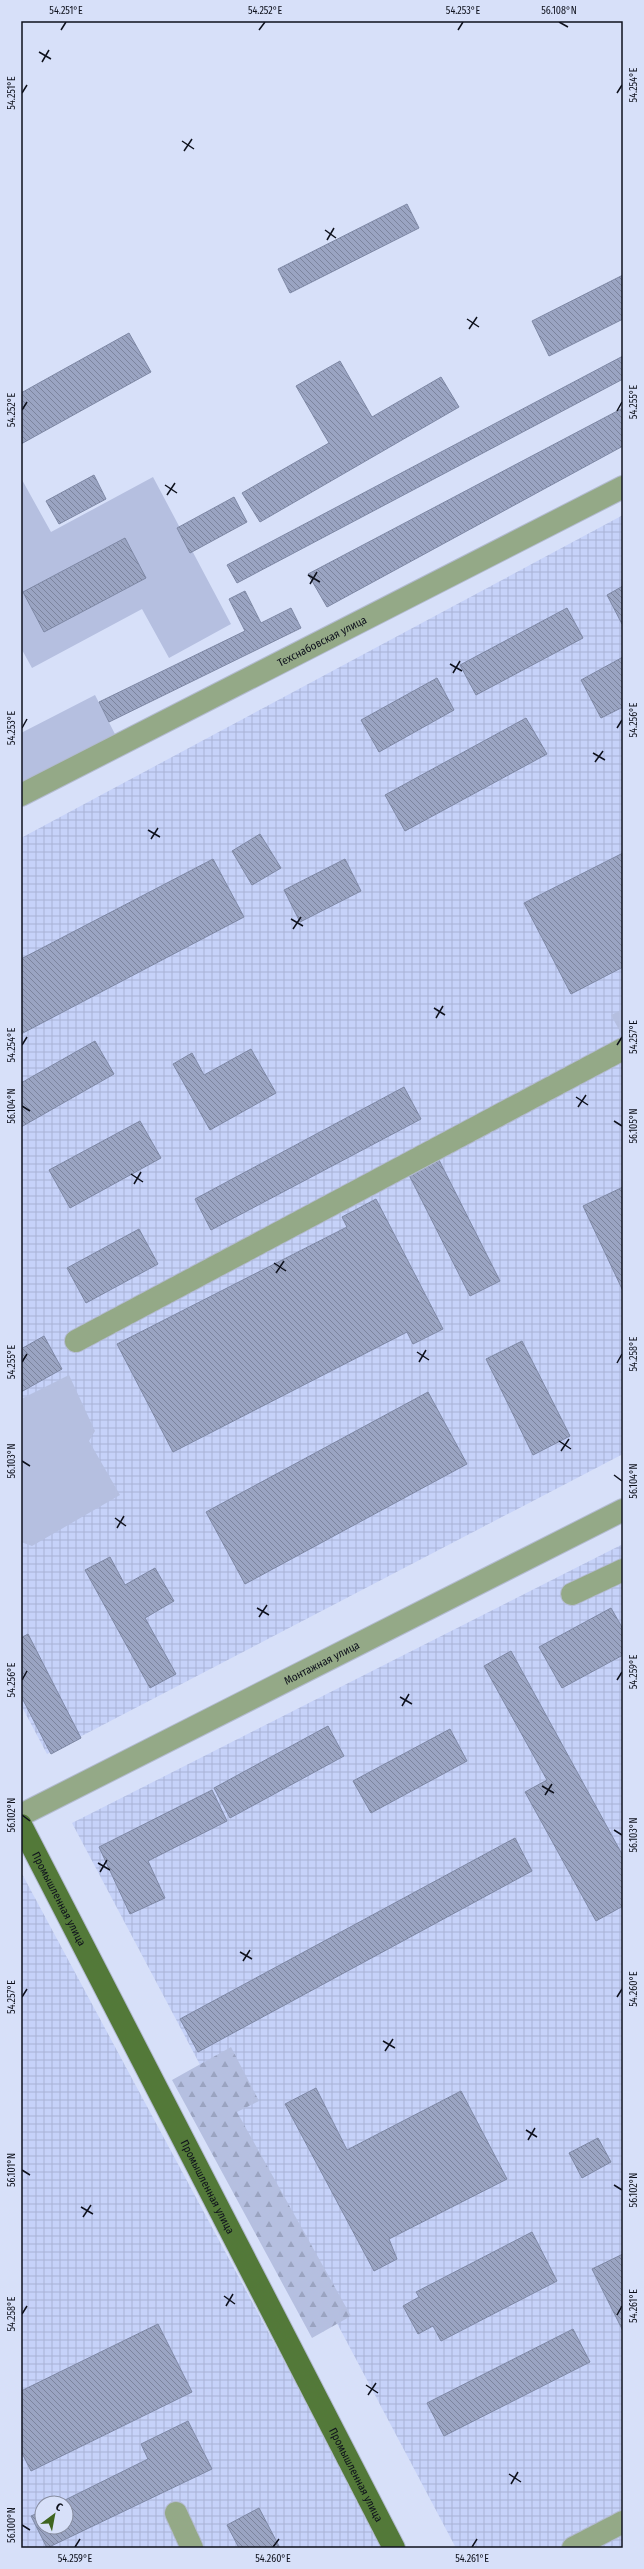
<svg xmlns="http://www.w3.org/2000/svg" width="644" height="2569" font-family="'Fira Sans Condensed',sans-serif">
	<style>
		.industrial { fill: url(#industrial-grid); fill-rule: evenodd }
		.green { fill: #b5bfe0 }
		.forest { fill: url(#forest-firs) }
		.building { fill: url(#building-back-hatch); stroke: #7e88a5 }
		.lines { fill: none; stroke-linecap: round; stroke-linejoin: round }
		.minor-casing { stroke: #b3bbd1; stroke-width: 24 }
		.major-casing { stroke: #b3bbd1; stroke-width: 24 }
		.minor { stroke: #94a987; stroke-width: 22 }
		.major { stroke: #537939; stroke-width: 22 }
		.ticks { fill: none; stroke: #0e111c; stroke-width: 1.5 }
		.labels { text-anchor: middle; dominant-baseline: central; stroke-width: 3; stroke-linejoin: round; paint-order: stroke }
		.street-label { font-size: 11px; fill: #0e111c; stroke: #d7e0f9 }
		.neatline { fill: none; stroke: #0e111c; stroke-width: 1.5 }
		.ticks-label { font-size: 10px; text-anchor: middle; fill: #0e111c }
	</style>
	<defs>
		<pattern id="industrial-grid" width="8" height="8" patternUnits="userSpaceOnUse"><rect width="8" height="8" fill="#c6d2f9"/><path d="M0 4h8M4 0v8" fill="none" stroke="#a9b3d5"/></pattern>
		<pattern id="forest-firs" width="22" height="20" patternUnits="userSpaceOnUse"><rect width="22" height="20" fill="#b5bfe0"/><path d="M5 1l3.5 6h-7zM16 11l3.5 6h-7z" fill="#9aa3c0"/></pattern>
		<pattern id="building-back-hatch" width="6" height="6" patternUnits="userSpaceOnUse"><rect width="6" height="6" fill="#9aa4c2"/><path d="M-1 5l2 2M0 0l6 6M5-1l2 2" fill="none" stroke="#7c849d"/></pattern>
	</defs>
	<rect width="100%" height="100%" fill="#d7e0f9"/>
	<path class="industrial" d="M623 515V1454L47 1754 21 1705V838Z
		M623 1544V2548H456L72 1823Z
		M21 1872 293 2378 381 2548H21ZM42 2503H66V2527H42Z"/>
	<path class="green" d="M153 477 231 624 169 658 142 609 32 668 21 648V478L51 532Z
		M95 695 117 738 21 786V733Z
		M623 1009V1037L611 1015Z
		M69 1375 95 1431 89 1441 120 1495 32 1546 21 1542V1399Z"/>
	<path class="forest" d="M231 2047 259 2101 237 2112 351 2316 312 2338 172 2080Z"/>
	<path class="building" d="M407 204 419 228 290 293 278 269Z
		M623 275V319L549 356 532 321Z
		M129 333 151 372 21 444V393Z
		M623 356V379L237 583 227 565Z
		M340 361 372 417 441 377 459 407 260 522 242 493 329 443 296 386Z
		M623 408V446L327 607 308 574Z
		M94 475 106 499 59 524 46 501Z
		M234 497 247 522 190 553 177 528Z
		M125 538 146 578 44 632 23 592Z
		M623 586V624H622L607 595Z
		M245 591 261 623 291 608 301 628 109 722 99 702 245 631 229 599Z
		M567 608 583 638 476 695 460 665Z
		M623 657V707L601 718 581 680Z
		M437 678 454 710 379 752 361 720Z
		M526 718 547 754 405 831 385 795Z
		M260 834 281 868 252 885 232 851Z
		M623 853V967L571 994 524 903Z
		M213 859 244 917 21 1034V959Z
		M345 859 361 891 300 922 284 890Z
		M95 1041 114 1074 21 1127V1083Z
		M251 1049 276 1093 210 1130 173 1064 192 1053 204 1075Z
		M404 1087 421 1119 211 1230 195 1199Z
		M140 1121 161 1158 70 1208 49 1170Z
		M439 1160 500 1281 470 1296 409 1175Z
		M623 1187V1291L583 1206Z
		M376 1199 443 1329 413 1344 407 1332 173 1452 117 1344 347 1227 342 1217Z
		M139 1229 158 1264 86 1303 67 1268Z
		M44 1336 62 1369 21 1392V1349Z
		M522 1341 570 1436 533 1455 486 1359Z
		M428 1392 467 1464 245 1584 206 1512Z
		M110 1557 125 1585 155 1568 174 1601 145 1618 176 1674 150 1688 85 1570Z
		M611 1608 623 1629V1655L562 1688 539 1647Z
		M28 1634 81 1738 51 1754 21 1696V1638Z
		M511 1651 623 1856V1906L596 1921 525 1792 547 1780 484 1666Z
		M328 1726 344 1756 230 1818 214 1788Z
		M450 1729 467 1761 371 1813 353 1781Z
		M212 1790 227 1821 148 1861 165 1898 130 1914 99 1847Z
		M515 1838 532 1871 198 2052 180 2019Z
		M316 2088 347 2150 461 2091 507 2179 389 2239 397 2259 374 2271 285 2104Z
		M598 2138 611 2162 582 2178 569 2153Z
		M532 2232 557 2281 441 2341 433 2326 418 2334 403 2306 419 2297 416 2292Z
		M623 2254V2331L592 2269Z
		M158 2324 192 2392 31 2471 21 2451V2391Z
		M573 2329 590 2362 444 2436 427 2403Z
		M188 2421 212 2469 47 2548 31 2516 42 2511V2527H66V2503H59L148 2459 141 2444Z
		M259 2508 280 2548H239L227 2525Z"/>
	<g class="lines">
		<g class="minor-casing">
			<g id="minor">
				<path id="s1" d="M21 795 623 487"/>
				<path d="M76 1341 623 1049"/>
				<path d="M572 1594 623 1570"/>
				<path id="s2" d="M21 1815 623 1510"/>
				<path d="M176 2513 192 2548"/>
				<path d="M573 2548 623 2522"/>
			</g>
		</g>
		<g class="major-casing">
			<g id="major">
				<path id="s3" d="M21 1825 394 2548"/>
			</g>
		</g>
		<use href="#minor" class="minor"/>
		<use href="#major" class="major"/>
	</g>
	<path class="ticks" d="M559 22 568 27M61 30 66 22M259 30 265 22M458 30 463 22M39 52 51 59M42 62 49 50M22 93 27 85M617 93 622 85M182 141 194 149M184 151 192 139M325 230 336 238M327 240 334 228M467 319 479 327M469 329 477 317M22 410 27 402M617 411 622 402M165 485 177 493M167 495 175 483M308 575 320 582M310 584 317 572M450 664 462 671M453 673 460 661M22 728 27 719M617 728 622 720M593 753 605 760M595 762 603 751M148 830 160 837M151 839 158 828M291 919 303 926M293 929 301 917M434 1008 445 1015M436 1018 443 1006M22 1045 27 1037M617 1045 622 1037M576 1097 588 1105M22 1106 30 1111M578 1107 586 1095M614 1121 622 1126M131 1174 143 1182M134 1184 141 1172M274 1263 286 1271M276 1273 284 1261M417 1352 429 1360M22 1362 27 1354M419 1362 426 1350M617 1363 622 1354M559 1441 571 1449M561 1451 569 1439M22 1461 30 1466M614 1475 622 1481M115 1518 126 1526M117 1528 124 1516M257 1608 269 1615M259 1617 267 1605M22 1680 27 1671M617 1680 622 1672M400 1697 412 1704M402 1706 409 1694M542 1786 554 1793M545 1795 552 1784M22 1815 30 1821M614 1830 622 1835M98 1863 110 1870M100 1872 107 1860M240 1952 252 1959M243 1961 250 1950M22 1997 27 1989M617 1997 622 1989M383 2041 395 2048M385 2051 393 2039M526 2130 537 2137M528 2140 535 2128M22 2170 30 2175M614 2185 622 2190M81 2207 93 2214M83 2217 91 2205M224 2296 235 2304M226 2306 233 2294M22 2314 27 2306M617 2315 622 2306M366 2385 378 2393M368 2395 376 2383M509 2474 521 2482M511 2484 518 2472M22 2525 30 2530M75 2547 80 2539M273 2547 279 2539M472 2547 477 2539"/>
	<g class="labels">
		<g class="street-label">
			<text stroke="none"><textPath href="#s1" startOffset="338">Техснабовская улица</textPath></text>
			<text stroke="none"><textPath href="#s2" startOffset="337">Монтажная улица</textPath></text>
			<text stroke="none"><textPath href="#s3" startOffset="83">Промышленная улица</textPath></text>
			<text stroke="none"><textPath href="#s3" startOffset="407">Промышленная улица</textPath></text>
			<text stroke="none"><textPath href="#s3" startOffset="731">Промышленная улица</textPath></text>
		</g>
	</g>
	<rect width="644" height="2569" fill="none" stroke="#d7e0f9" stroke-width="44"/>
	<g transform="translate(54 2515) rotate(32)"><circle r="19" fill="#d7e0f9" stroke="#878da1"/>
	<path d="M0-3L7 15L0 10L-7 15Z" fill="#3e6520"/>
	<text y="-6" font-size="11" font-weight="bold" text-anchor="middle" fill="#0e111c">С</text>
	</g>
	<rect x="22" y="22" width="600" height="2525" class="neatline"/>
	<g class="ticks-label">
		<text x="66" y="14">54.251°E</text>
		<text x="265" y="14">54.252°E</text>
		<text x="463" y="14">54.253°E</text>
		<text x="559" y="14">56.108°N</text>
		<text transform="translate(633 85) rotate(-90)" y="4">54.254°E</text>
		<text transform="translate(11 93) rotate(-90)" y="4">54.251°E</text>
		<text transform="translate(633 402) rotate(-90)" y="4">54.255°E</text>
		<text transform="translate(11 410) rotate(-90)" y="4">54.252°E</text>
		<text transform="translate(633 720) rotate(-90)" y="4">54.256°E</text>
		<text transform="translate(11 728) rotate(-90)" y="4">54.253°E</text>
		<text transform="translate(633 1037) rotate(-90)" y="4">54.257°E</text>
		<text transform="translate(11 1045) rotate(-90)" y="4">54.254°E</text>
		<text transform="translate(11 1106) rotate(-90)" y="4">56.104°N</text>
		<text transform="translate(633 1126) rotate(-90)" y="4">56.105°N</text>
		<text transform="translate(633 1354) rotate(-90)" y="4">54.258°E</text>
		<text transform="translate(11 1362) rotate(-90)" y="4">54.255°E</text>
		<text transform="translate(11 1461) rotate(-90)" y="4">56.103°N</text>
		<text transform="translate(633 1481) rotate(-90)" y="4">56.104°N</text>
		<text transform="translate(633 1672) rotate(-90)" y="4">54.259°E</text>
		<text transform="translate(11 1680) rotate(-90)" y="4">54.256°E</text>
		<text transform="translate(11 1815) rotate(-90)" y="4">56.102°N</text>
		<text transform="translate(633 1835) rotate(-90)" y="4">56.103°N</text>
		<text transform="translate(633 1989) rotate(-90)" y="4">54.260°E</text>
		<text transform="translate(11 1997) rotate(-90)" y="4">54.257°E</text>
		<text transform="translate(11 2170) rotate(-90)" y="4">56.101°N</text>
		<text transform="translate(633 2190) rotate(-90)" y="4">56.102°N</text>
		<text transform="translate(633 2306) rotate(-90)" y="4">54.261°E</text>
		<text transform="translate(11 2314) rotate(-90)" y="4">54.258°E</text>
		<text transform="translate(11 2525) rotate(-90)" y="4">56.100°N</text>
		<text x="75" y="2562">54.259°E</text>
		<text x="273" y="2562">54.260°E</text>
		<text x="472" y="2562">54.261°E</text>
	</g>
</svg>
